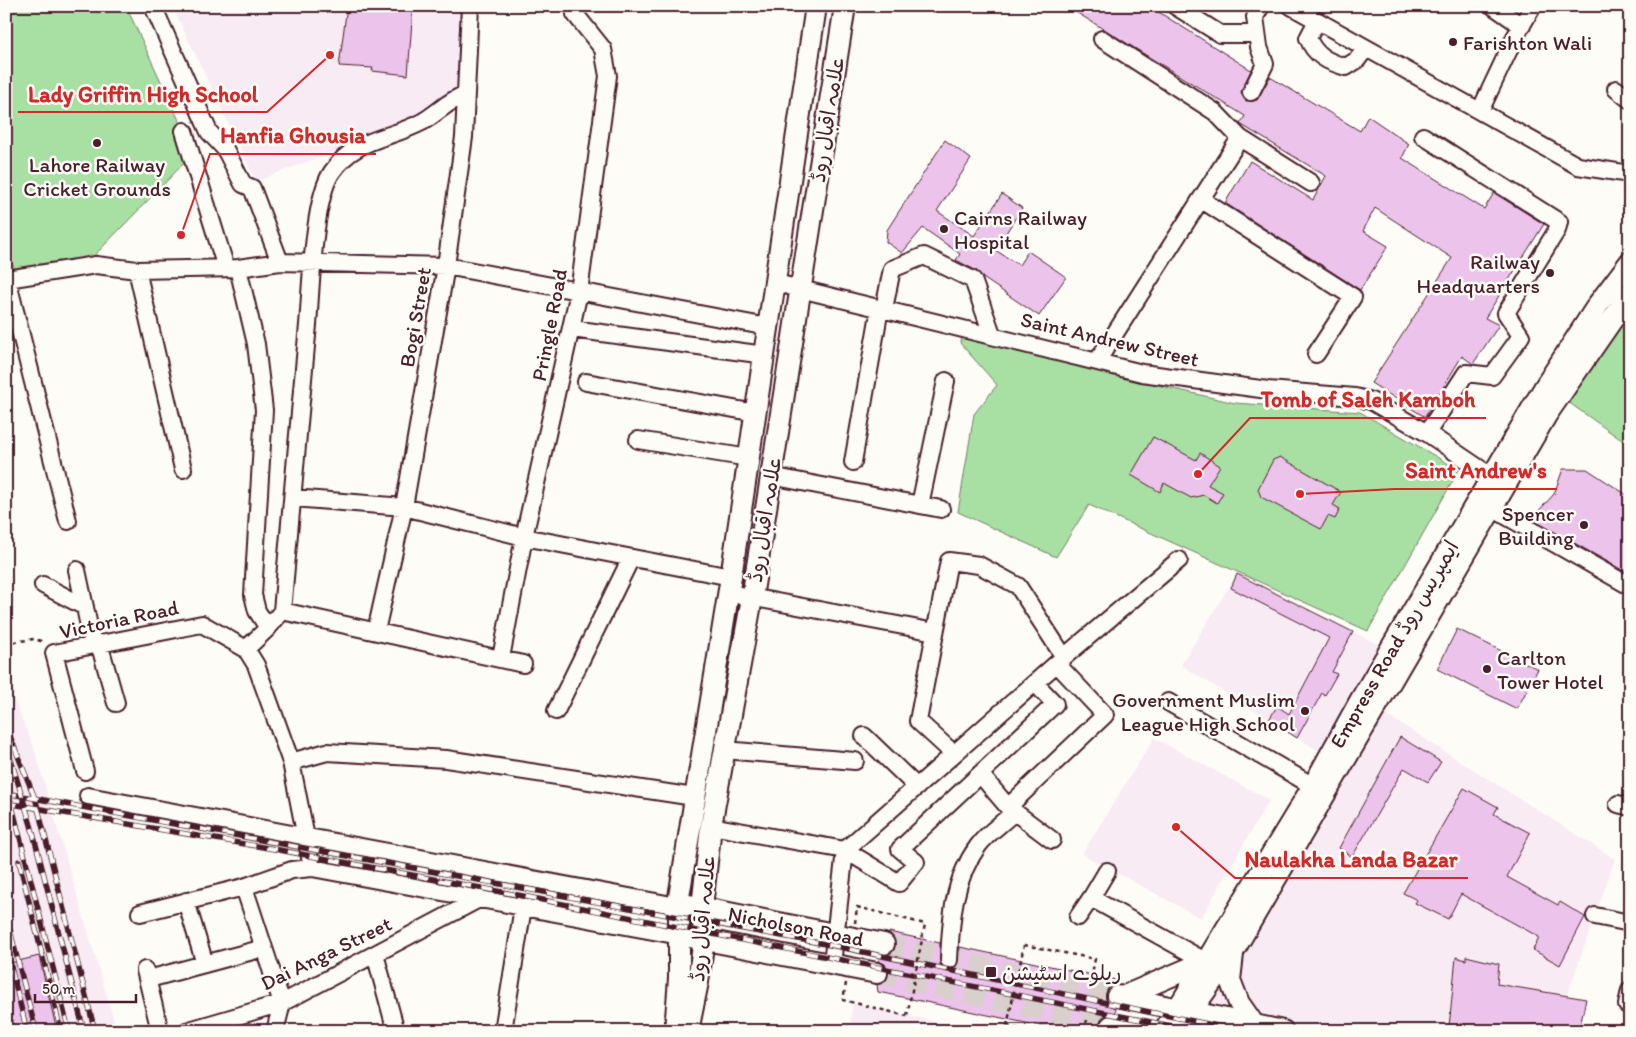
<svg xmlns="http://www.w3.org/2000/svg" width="1636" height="1037" font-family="Itim,'Playpen Sans Arabic',sans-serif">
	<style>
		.built { fill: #f8ebf3 }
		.green { fill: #a8dfa3; stroke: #797f67 }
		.building { fill: #ebc3eb; stroke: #4a1f2b }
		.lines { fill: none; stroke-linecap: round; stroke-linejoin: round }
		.major-tunnel { stroke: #d9d0ce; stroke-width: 20; stroke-dasharray: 20 10; stroke-linecap: butt }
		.minor-casing { stroke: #4a1f2b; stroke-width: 20 }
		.major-casing { stroke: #4a1f2b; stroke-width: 24 }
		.path { stroke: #4a1f2b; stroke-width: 2.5; stroke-dasharray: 4 4; stroke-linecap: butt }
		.minor { stroke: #fdfcf7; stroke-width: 16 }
		.major { stroke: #fdfcf7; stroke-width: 20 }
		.rail-casing { stroke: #4a1f2b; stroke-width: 5.5 }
		.rail { stroke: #fdfcf7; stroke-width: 4; stroke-dasharray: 11; stroke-linecap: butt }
		.path-bridge { stroke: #4a1f2b; stroke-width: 2.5; stroke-dasharray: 4 4; stroke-linecap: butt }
		.poi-dot { fill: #4a1f2b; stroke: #fdfcf7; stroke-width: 2 }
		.labels { text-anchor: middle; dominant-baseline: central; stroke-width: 5; stroke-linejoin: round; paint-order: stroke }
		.poi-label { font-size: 21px; fill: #4a1f2b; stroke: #fdfcf7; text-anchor: start }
		.street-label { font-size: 21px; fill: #4a1f2b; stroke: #fdfcf7 }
		.leader { fill: none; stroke: #d62828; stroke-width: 2 }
		.callout-dot { fill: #d62828; stroke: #fdfcf7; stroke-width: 2 }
		.callout-label { font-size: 22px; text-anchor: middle; font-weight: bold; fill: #d62828; stroke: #fdfcf7; stroke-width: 5; stroke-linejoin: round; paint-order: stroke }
	</style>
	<rect width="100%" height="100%" fill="#fdfcf7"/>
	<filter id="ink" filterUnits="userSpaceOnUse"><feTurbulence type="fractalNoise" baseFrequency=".02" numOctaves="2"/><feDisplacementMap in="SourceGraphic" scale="10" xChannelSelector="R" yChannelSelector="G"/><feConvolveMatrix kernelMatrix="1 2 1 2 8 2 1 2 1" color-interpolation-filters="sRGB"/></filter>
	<g filter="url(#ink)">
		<path class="built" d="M172 6H468L462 104 256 181Z
			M1237 574 1391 651 1363 700 1615 859 1567 996 1586 999 1579 1031H1279L1192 1012 1327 756 1181 665Z
			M6 682 33 745 117 1031H6Z
			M1154 738 1269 800 1201 918 1082 854Z
			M853 1003 975 1031H849Z"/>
		<path class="green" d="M6 6H126L184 131 192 155 89 261 69 260 17 272 6 254Z
			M1630 282V446L1561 397Z
			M963 333 1140 381 1235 403 1360 412 1459 470 1368 631 1089 505 1056 557 958 512 974 414 997 385 960 343Z"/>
		<path class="building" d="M347 6H413L408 75 372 71 373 68 339 66Z
			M1066 6H1149L1251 70 1241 92 1246 101 1257 100 1270 77 1360 131 1368 116 1409 144 1402 158 1484 209 1494 193 1544 224 1485 318 1499 325 1473 364 1462 356 1425 417 1371 383 1452 258 1375 208 1363 231 1388 246 1360 290 1225 203 1250 161 1313 200 1326 176 1240 124 1245 116Z
			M945 140 971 159 937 211 974 236 1002 194 1022 208 995 250 1019 265 1028 251 1066 277 1039 316 983 278 977 271 956 260 960 254 923 228 902 253 886 242 887 230Z
			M1153 437 1196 460 1200 453 1220 466 1208 485 1223 493 1217 503 1204 495 1191 498 1164 483 1160 492 1131 475Z
			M1280 457 1341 492 1333 505 1340 509 1335 519 1328 516 1321 529 1261 497 1258 489 1273 460Z
			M1563 469H1587L1630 497V569L1624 571 1537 522 1534 516 1554 494Z
			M1237 574 1353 632 1332 672 1337 674 1325 695 1322 693 1297 738 1269 720 1277 706 1289 714 1329 638 1231 588Z
			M1457 629 1538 669 1517 709 1437 669Z
			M1400 737 1441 762 1428 782 1404 768 1352 857 1339 848Z
			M1464 788 1498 807 1494 814 1530 833 1507 877 1558 905 1560 902 1585 917 1560 965 1533 950 1539 937 1461 894 1448 919 1415 903 1417 900 1403 893Z
			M889 932 940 943V964L948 970 958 965 960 947 1116 980 1117 984 1109 988 1105 994 1109 1004 1116 1008 1115 1015H1107L1102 1018 1099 1024 1100 1031H1064L878 992 877 985 886 981 889 975 885 964 878 961 880 955H888L896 946 895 940Z
			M39 956 57 1031H6V964Z
			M1466 956 1499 964 1497 984 1586 999 1579 1031H1473L1449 1027 1456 957 1466 960Z"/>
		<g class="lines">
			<path class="major-tunnel" d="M884 944 1117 996
				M877 973 1111 1026"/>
			<g class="minor-casing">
				<path id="minor" d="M153 6 209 132 225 149 243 184 252 188 280 262
					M1175 6 1220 34H1257
					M1291 6 1578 166 1630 174
					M1493 6 1522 26
					M1317 21 1308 38C1315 56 1328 62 1346 67L1357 60 1366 48
					M1102 39 1215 112 1240 138 1311 183
					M1616 89 1630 100
					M1251 92 1265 64 1259 47 1255 17 1261 6
					M1480 111 1515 37 1533 6
					M184 131 226 268
					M1423 136 1559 222 1557 230 1506 313 1521 336 1492 376 1466 373 1427 433
					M1202 200 1353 297 1316 354
					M238 268 256 344 264 410 253 595 257 611 268 628
					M137 270 183 469
					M776 283 1142 373 1268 390 1355 397 1371 401 1427 433 1501 483
					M884 309 892 269 924 256 973 280 992 334
					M572 329 765 355
					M1098 360 1240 138
					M586 382 756 413
					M638 440 749 458
					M853 462 880 308
					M771 476 941 509
					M293 498 404 507 524 537 731 577
					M920 505 946 381
					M1492 508 1626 584 1630 579
					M68 521 7 279 96 265 137 270 238 268 280 262 446 266 768 327
					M77 570 93 645
					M43 585 85 607
					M729 593 935 632
					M282 611C291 515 299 420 308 325 311 290 313 199 332 172 356 137 388 140 422 122 438 113 447 101 466 94
					M376 631 404 507 446 266 464 137 470 6
					M99 643 116 703
					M501 658 524 537 579 292 608 76 603 49 575 14 577 6
					M1168 702 1313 786
					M556 711 631 558
					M864 736 917 787
					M724 750 855 761
					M954 754 918 721 949 561 979 565 1018 586 1064 657
					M291 762 327 752 446 759 694 797
					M85 771 54 653 202 624 246 649
					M980 774 1008 807 1052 840
					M88 796 672 905 679 903
					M1618 804 1630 807
					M1008 807 1105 715 1057 664
					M711 826 845 850 899 883 916 862 900 849 1055 704 1035 683
					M312 868 291 762 256 665 246 649 268 628 282 611 523 664
					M1107 871 1091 898 1205 961
					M186 901 205 964
					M140 913 244 887
					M1595 916 1630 923
					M1078 917 1091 898
					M375 954 396 1031
					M949 960C951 919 953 880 978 846 987 833 1003 823 1014 812
					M832 964 845 850 1064 657 1179 560
					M145 970 160 1031
					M156 977 264 948
					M1627 1005 1630 990
					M186 1031 282 1003 479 899
					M275 1031 282 1003 244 887 292 870 312 868 680 936
					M503 1031 523 907"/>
			</g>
			<g class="major-casing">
				<path id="major" d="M689 905 884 944
					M690 937 877 973
					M1233 954 1230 980 1239 1003 1255 1026
					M1117 996 1283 1031
					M1122 997 1204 962
					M1111 1026 1139 1031
					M675 1031 679 978V897L731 577 816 6
					M688 1031 698 982 704 939 702 907 711 826 752 598 845 6
					M1164 1031 1313 786 1361 699 1544 388 1599 303 1630 262
					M1177 1031 1233 952 1547 414 1630 294"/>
			</g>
			<path class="path" d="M6 643 34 639 44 642
				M855 923 857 907 925 924
				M1024 945 1095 959 1089 990
				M846 983 843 1000 907 1016
				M1007 1026 1028 1031
				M1084 1031 1087 1020"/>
			<use href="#minor" class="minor"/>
			<use href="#major" class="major"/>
			<g class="rail-casing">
				<path id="rail" d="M6 726 36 801 95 1031
					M6 744 31 825 84 1031
					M6 782 69 1031
					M6 793 825 944 1241 1031
					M6 803 274 849 518 895 1196 1031
					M19 861 61 1031
					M6 915 36 1031
					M6 948 27 1031"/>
			</g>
			<use href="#rail" class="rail"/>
			<path class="path-bridge" d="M907 1016 925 924
				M1007 1026 1024 945"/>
		</g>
	</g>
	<g class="poi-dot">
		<circle cx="1453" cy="42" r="5"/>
		<circle cx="97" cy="143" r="5"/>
		<circle cx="944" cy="229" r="5"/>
		<circle cx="1550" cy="273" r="5"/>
		<circle cx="1584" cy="525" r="5"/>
		<circle cx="1487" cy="669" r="5"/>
		<circle cx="1305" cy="711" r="5"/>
		<rect x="985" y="966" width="12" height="12" rx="2.5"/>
	</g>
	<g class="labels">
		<g class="poi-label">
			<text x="1463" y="42">Farishton Wali</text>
			<text x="97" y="164" text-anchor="middle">Lahore Railway<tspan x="97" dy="24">Cricket Grounds</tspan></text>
			<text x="954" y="217">Cairns Railway<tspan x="954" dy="24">Hospital</tspan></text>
			<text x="1540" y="261" text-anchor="end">Railway<tspan x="1540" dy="24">Headquarters</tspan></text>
			<text x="1574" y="513" text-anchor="end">Spencer<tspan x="1574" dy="24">Building</tspan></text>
			<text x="1497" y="657">Carlton<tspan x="1497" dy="24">Tower Hotel</tspan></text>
			<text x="1295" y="699" text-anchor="end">Government Muslim<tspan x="1295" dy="24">League High School</tspan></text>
			<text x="1002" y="972">ریلوے اسٹیشن</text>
		</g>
		<g class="street-label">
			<text transform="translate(827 119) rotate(-81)">علامہ اقبال روڈ</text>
			<text transform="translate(415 317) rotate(-80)">Bogi Street</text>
			<text transform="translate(549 325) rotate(-79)">Pringle Road</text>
			<text transform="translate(1110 339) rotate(13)">Saint Andrew Street</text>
			<text transform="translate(764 519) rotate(-81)">علامہ اقبال روڈ</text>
			<text transform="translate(119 619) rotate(-12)">Victoria Road</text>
			<text transform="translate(1394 644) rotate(-60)">Empress Road ایمپریس روڈ</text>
			<text transform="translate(702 918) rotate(-85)">علامہ اقبال روڈ</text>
			<text transform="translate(796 926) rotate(11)">Nicholson Road</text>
			<text transform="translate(326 953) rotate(-26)">Dai Anga Street</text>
		</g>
	</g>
	<path class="leader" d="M330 55L267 112H18M181 235L210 154H376M1198 474L1250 418H1486M1300 494L1395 489H1557M1176 827L1235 878H1468"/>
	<g class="callout-dot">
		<circle cx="330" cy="55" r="5"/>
		<circle cx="181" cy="235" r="5"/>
		<circle cx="1198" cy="474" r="5"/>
		<circle cx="1300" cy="494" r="5"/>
		<circle cx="1176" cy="827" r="5"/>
	</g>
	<g class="callout-label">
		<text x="143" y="102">Lady Griffin High School</text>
		<text x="293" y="143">Hanfia Ghousia</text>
		<text x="1368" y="407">Tomb of Saleh Kamboh</text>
		<text x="1476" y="478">Saint Andrew's</text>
		<text x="1351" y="867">Naulakha Landa Bazar</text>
	</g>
	<rect width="1636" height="1037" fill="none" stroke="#fdfcf7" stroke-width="25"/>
	<rect x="12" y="12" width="1611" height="1012" fill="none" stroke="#4a1f2b" stroke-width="2" filter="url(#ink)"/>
	<path d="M35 994v8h101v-8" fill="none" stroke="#4a1f2b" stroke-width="2.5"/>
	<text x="42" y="994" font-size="15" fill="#4a1f2b" stroke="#fdfcf7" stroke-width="4" paint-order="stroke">50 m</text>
</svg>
